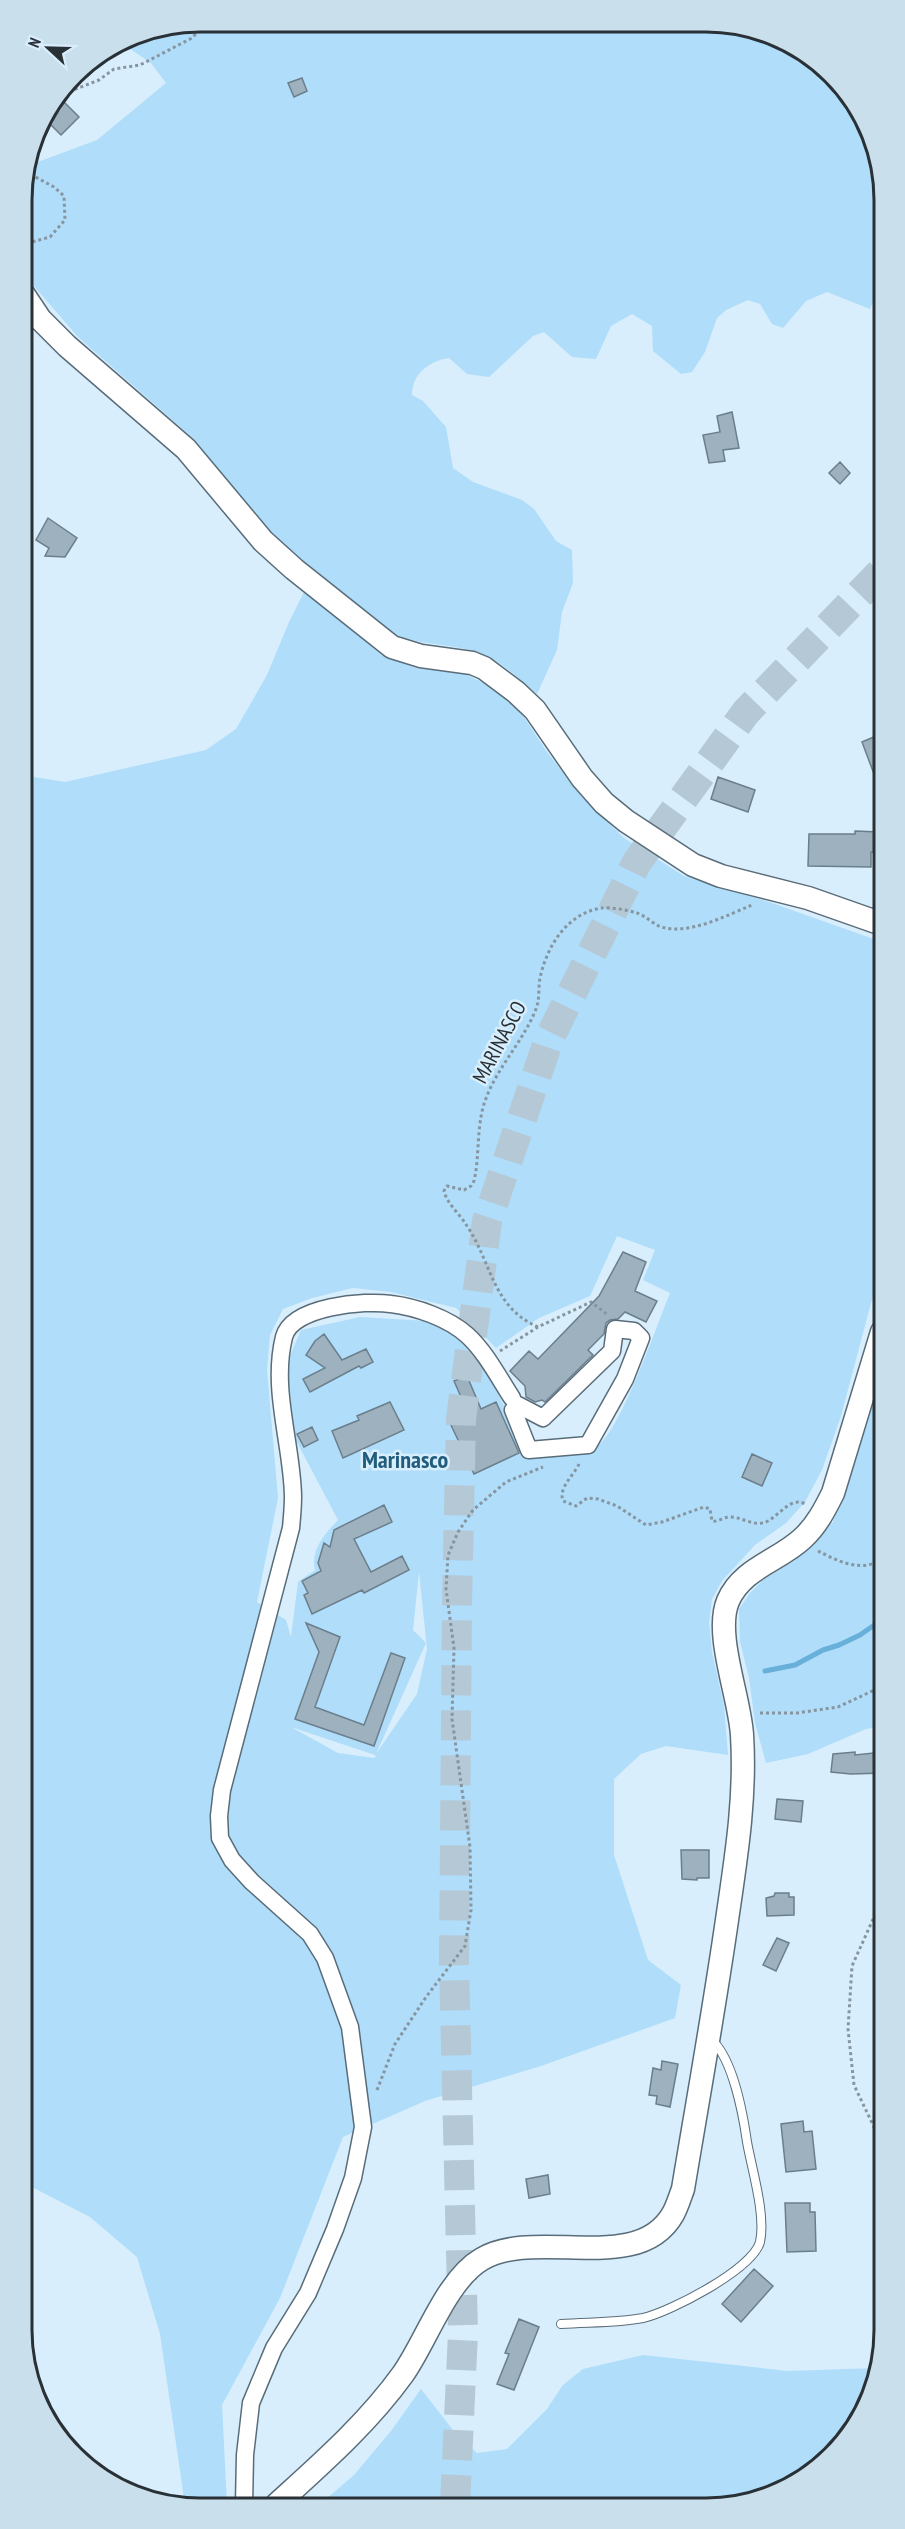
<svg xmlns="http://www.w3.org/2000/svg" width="905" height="2529" font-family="'PT Sans Narrow',sans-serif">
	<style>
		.green { fill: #afddfa; fill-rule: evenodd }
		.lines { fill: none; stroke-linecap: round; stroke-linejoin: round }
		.stream { stroke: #68afda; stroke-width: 5 }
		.building { fill: #9db1bf; stroke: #6b7e8b; stroke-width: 1.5 }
		.highway-tunnel { stroke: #b5c8d5; stroke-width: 30; stroke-dasharray: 30 15; stroke-linecap: butt }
		.lane-casing { stroke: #596c79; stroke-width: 10 }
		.street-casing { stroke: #596c79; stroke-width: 19 }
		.secondary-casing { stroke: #596c79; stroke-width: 25 }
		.path { stroke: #86959f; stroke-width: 3; stroke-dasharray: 3 3; stroke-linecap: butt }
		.lane { stroke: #fff; stroke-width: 8 }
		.street { stroke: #fff; stroke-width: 16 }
		.secondary { stroke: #fff; stroke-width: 22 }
		.labels { text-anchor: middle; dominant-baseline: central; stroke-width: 5; stroke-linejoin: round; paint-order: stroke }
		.street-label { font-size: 21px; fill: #293137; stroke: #d8eefc }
		.quarter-label { font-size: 24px; font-weight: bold; fill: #215c7c; stroke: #d8eefc }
		.rim { fill: none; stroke: #293137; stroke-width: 3 }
	</style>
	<rect width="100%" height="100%" fill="#d8eefc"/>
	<path class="green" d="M200 21 740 25 794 45 832 74 860 111 880 165 881 282 870 309 827 292 806 301 783 328 772 324 760 304 748 300 726 310 717 318 705 352 692 372 681 374 653 351 652 326 632 314 611 326 596 359 572 357 544 332 533 336 489 377 467 374 449 358C429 361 412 374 412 395L423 401 446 427 453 468 473 482 522 500 534 509 556 541 572 550 573 583 562 612 557 650 537 694C519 680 501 660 479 653 451 643 420 646 392 633L283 544 257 517 194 439 78 337 33 285 22 265 21 188 27 166 97 140 166 83 151 63 120 42 132 34Z
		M304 592 348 626 381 655 416 668 465 674 489 686 520 711 547 752 582 797 624 838 684 876 775 904 882 942V1262L841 1416 822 1470 805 1502 786 1523 755 1545 722 1581 712 1599 709 1623 712 1652 724 1706 728 1755 666 1746 641 1754 614 1779V1855L648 1960 681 1985 675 2018 541 2066 425 2101 343 2137 280 2298 222 2405 227 2505H185L160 2334 137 2257 90 2217 30 2186 24 2187 22 775 65 782 206 750 236 729 267 675 289 622ZM617 1236 655 1250 643 1280 670 1293C658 1322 619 1436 595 1448 584 1454 542 1456 527 1458L472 1334 427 1321 360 1317 301 1330 285 1367 291 1399 280 1410 338 1520C325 1533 310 1551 315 1570L298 1582 291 1637 286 1620 257 1602 278 1498 267 1370 270 1335 283 1309 312 1298 353 1288 391 1292 456 1308 496 1348 539 1318 590 1296ZM419 1572 427 1649 417 1694 376 1754 426 1643 413 1630ZM291 1727 375 1755 376 1756 374 1758 338 1753Z
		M882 1377 883 1726 866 1729 808 1754 766 1763 755 1723 749 1678 740 1642 739 1609 750 1593 764 1579 794 1561 833 1522 843 1486 864 1433Z
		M643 2355 788 2371 877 2368 871 2397 840 2447 795 2484 740 2504 319 2505 354 2475 391 2431 421 2389 456 2434 477 2453 507 2449 547 2409 563 2385 583 2369Z"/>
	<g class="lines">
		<path class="stream" d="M765 1671 795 1665 823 1650 839 1645 860 1635 883 1619"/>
	</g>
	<path class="building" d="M302 78 307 91 294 97 288 83Z
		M63 101 79 117 61 135 46 120Z
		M732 412 739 448 723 450 725 461 709 463 703 435 720 432 717 416Z
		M840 462 850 473 840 484 829 473Z
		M48 518 77 538 65 557 45 556 49 548 36 540Z
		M881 734V790H880L862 742Z
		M718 777 755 790 748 812 711 799Z
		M855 831 879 832 878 852H871V867L808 866 809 834H855Z
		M623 1252 646 1262 635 1291 657 1301 646 1322 625 1312 618 1319 610 1320 606 1323 604 1334 588 1350 593 1355 545 1402 542 1400 535 1402 526 1397 525 1386 510 1371 529 1351 538 1359 599 1296Z
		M324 1334 342 1360 366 1349 373 1362 361 1368 359 1366 310 1392 303 1379 325 1368 306 1355 315 1341Z
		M467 1376 481 1409 496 1402 519 1453 474 1474 450 1423 469 1415 454 1381Z
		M390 1402 404 1430 343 1458 332 1431 359 1420 357 1416Z
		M312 1427 318 1440 304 1447 297 1434Z
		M752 1454 772 1463 762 1486 742 1477Z
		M384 1505 392 1522 354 1539 371 1572 402 1556 409 1570 364 1593 362 1590 312 1614 304 1595 308 1593 302 1581 321 1571 318 1563 324 1543 330 1547 334 1530Z
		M306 1623 340 1637 315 1707 364 1725 391 1653 405 1658 374 1746 295 1719 319 1652Z
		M855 1752V1755L883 1752V1773L851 1774 831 1772 833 1754Z
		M777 1799 803 1801 801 1822 775 1819Z
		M681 1850H709V1878H697V1880L682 1879Z
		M775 1893H789V1897H794V1915L767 1916 766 1898 774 1896Z
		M777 1938 789 1943 776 1971 763 1965Z
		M662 2061 678 2064 670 2107 656 2104 657 2096 649 2095 653 2068 661 2070Z
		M803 2121 804 2132 812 2131 816 2169 786 2172 781 2124Z
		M548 2175 550 2194 529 2198 526 2179Z
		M785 2203H810V2212H815L816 2251 787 2252Z
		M754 2269 773 2286 741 2322 722 2304Z
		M519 2319 539 2327 514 2390 497 2384 509 2354 505 2353Z"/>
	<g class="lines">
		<path class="highway-tunnel" d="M455 2505 463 2333 454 1964 457 1603 461 1419 487 1221 549 1039 637 862 746 712 881 572"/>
		<g class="lane-casing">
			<path id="lane" d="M561 2324C588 2322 617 2323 643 2318 670 2312 753 2269 760 2242 766 2215 752 2170 747 2142 743 2114 733 2060 712 2040"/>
		</g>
		<g class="street-casing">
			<path id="street" d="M615 1329 634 1331 641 1338 625 1379 588 1445 529 1450 513 1410 518 1405 543 1418 612 1351Z
				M244 2505 245 2455 251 2403 274 2348 308 2293 335 2229 353 2178 363 2127 350 2027 325 1958 310 1934 252 1882 232 1860 220 1838 219 1816 222 1790 291 1528C292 1518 293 1507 293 1496 292 1444 271 1389 284 1337 292 1306 365 1300 391 1304 416 1307 448 1318 467 1335 485 1351 499 1378 512 1398"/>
		</g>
		<g class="secondary-casing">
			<path id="secondary" d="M22 292 40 319 67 346 186 449 263 541 294 569 392 647 421 656 472 663 484 668 516 692 535 710 582 778 604 803 626 821 693 865 721 876 808 898 882 924
				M276 2505C321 2464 367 2424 403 2374 426 2342 446 2280 482 2259 536 2227 638 2276 673 2214 677 2207 680 2197 683 2189 698 2099 714 2010 727 1920 736 1858 746 1798 742 1735 740 1698 714 1634 728 1601 742 1568 779 1561 803 1538 817 1525 825 1509 833 1493L882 1332"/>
		</g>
		<path class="path" d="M58 96 99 80 114 69 140 65 192 38 207 21
			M21 245 50 237 65 220 64 196 54 187 26 172
			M538 1327C492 1307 492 1263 467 1226 460 1214 447 1204 444 1191L447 1186 464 1190 471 1186 474 1181C480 1155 476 1127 485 1101 497 1067 523 1042 536 1009 540 999 538 989 540 978 547 946 567 913 602 908 611 907 628 910 637 913 646 916 653 924 661 927 690 935 725 916 752 905
			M500 1351 538 1327 591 1302 608 1315
			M579 1464C574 1475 558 1488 563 1501L576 1506 587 1498 598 1499 617 1506 646 1525 662 1522 704 1507 710 1509 712 1521C719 1522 723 1517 730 1517 743 1517 755 1528 768 1521 779 1515 792 1496 805 1504
			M818 1551C838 1561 862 1574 883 1558
			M760 1713H797L838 1707 883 1686
			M883 1897 852 1966 848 2029 854 2085 883 2146
			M377 2090 395 2044 426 1997 465 1946 471 1910 470 1847 452 1719 454 1648 446 1589 448 1555 458 1532 473 1510 506 1482 543 1467"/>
		<use href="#lane" class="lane"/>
		<use href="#street" class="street"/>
		<use href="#secondary" class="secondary"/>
	</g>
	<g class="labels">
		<g class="street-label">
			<text transform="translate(499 1042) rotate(-62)">MARINASCO</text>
		</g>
		<g class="quarter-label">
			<text x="405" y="1459">Marinasco</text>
		</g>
	</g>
	<path d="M0 0H905V2529H0ZM200 32H706A168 168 0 0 1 874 200V2330A168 168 0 0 1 706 2498H200A168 168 0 0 1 32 2330V200A168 168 0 0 1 200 32Z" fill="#cadfec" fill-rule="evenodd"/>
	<path class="rim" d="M200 32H706A168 168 0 0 1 874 200V2330A168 168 0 0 1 706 2498H200A168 168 0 0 1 32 2330V200A168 168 0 0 1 200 32Z"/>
	<g transform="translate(48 48) rotate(292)" stroke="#d8eefc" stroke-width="4.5" paint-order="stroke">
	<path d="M0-4.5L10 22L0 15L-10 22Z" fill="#293137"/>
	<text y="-9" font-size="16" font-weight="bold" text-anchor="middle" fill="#293137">N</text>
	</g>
</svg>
